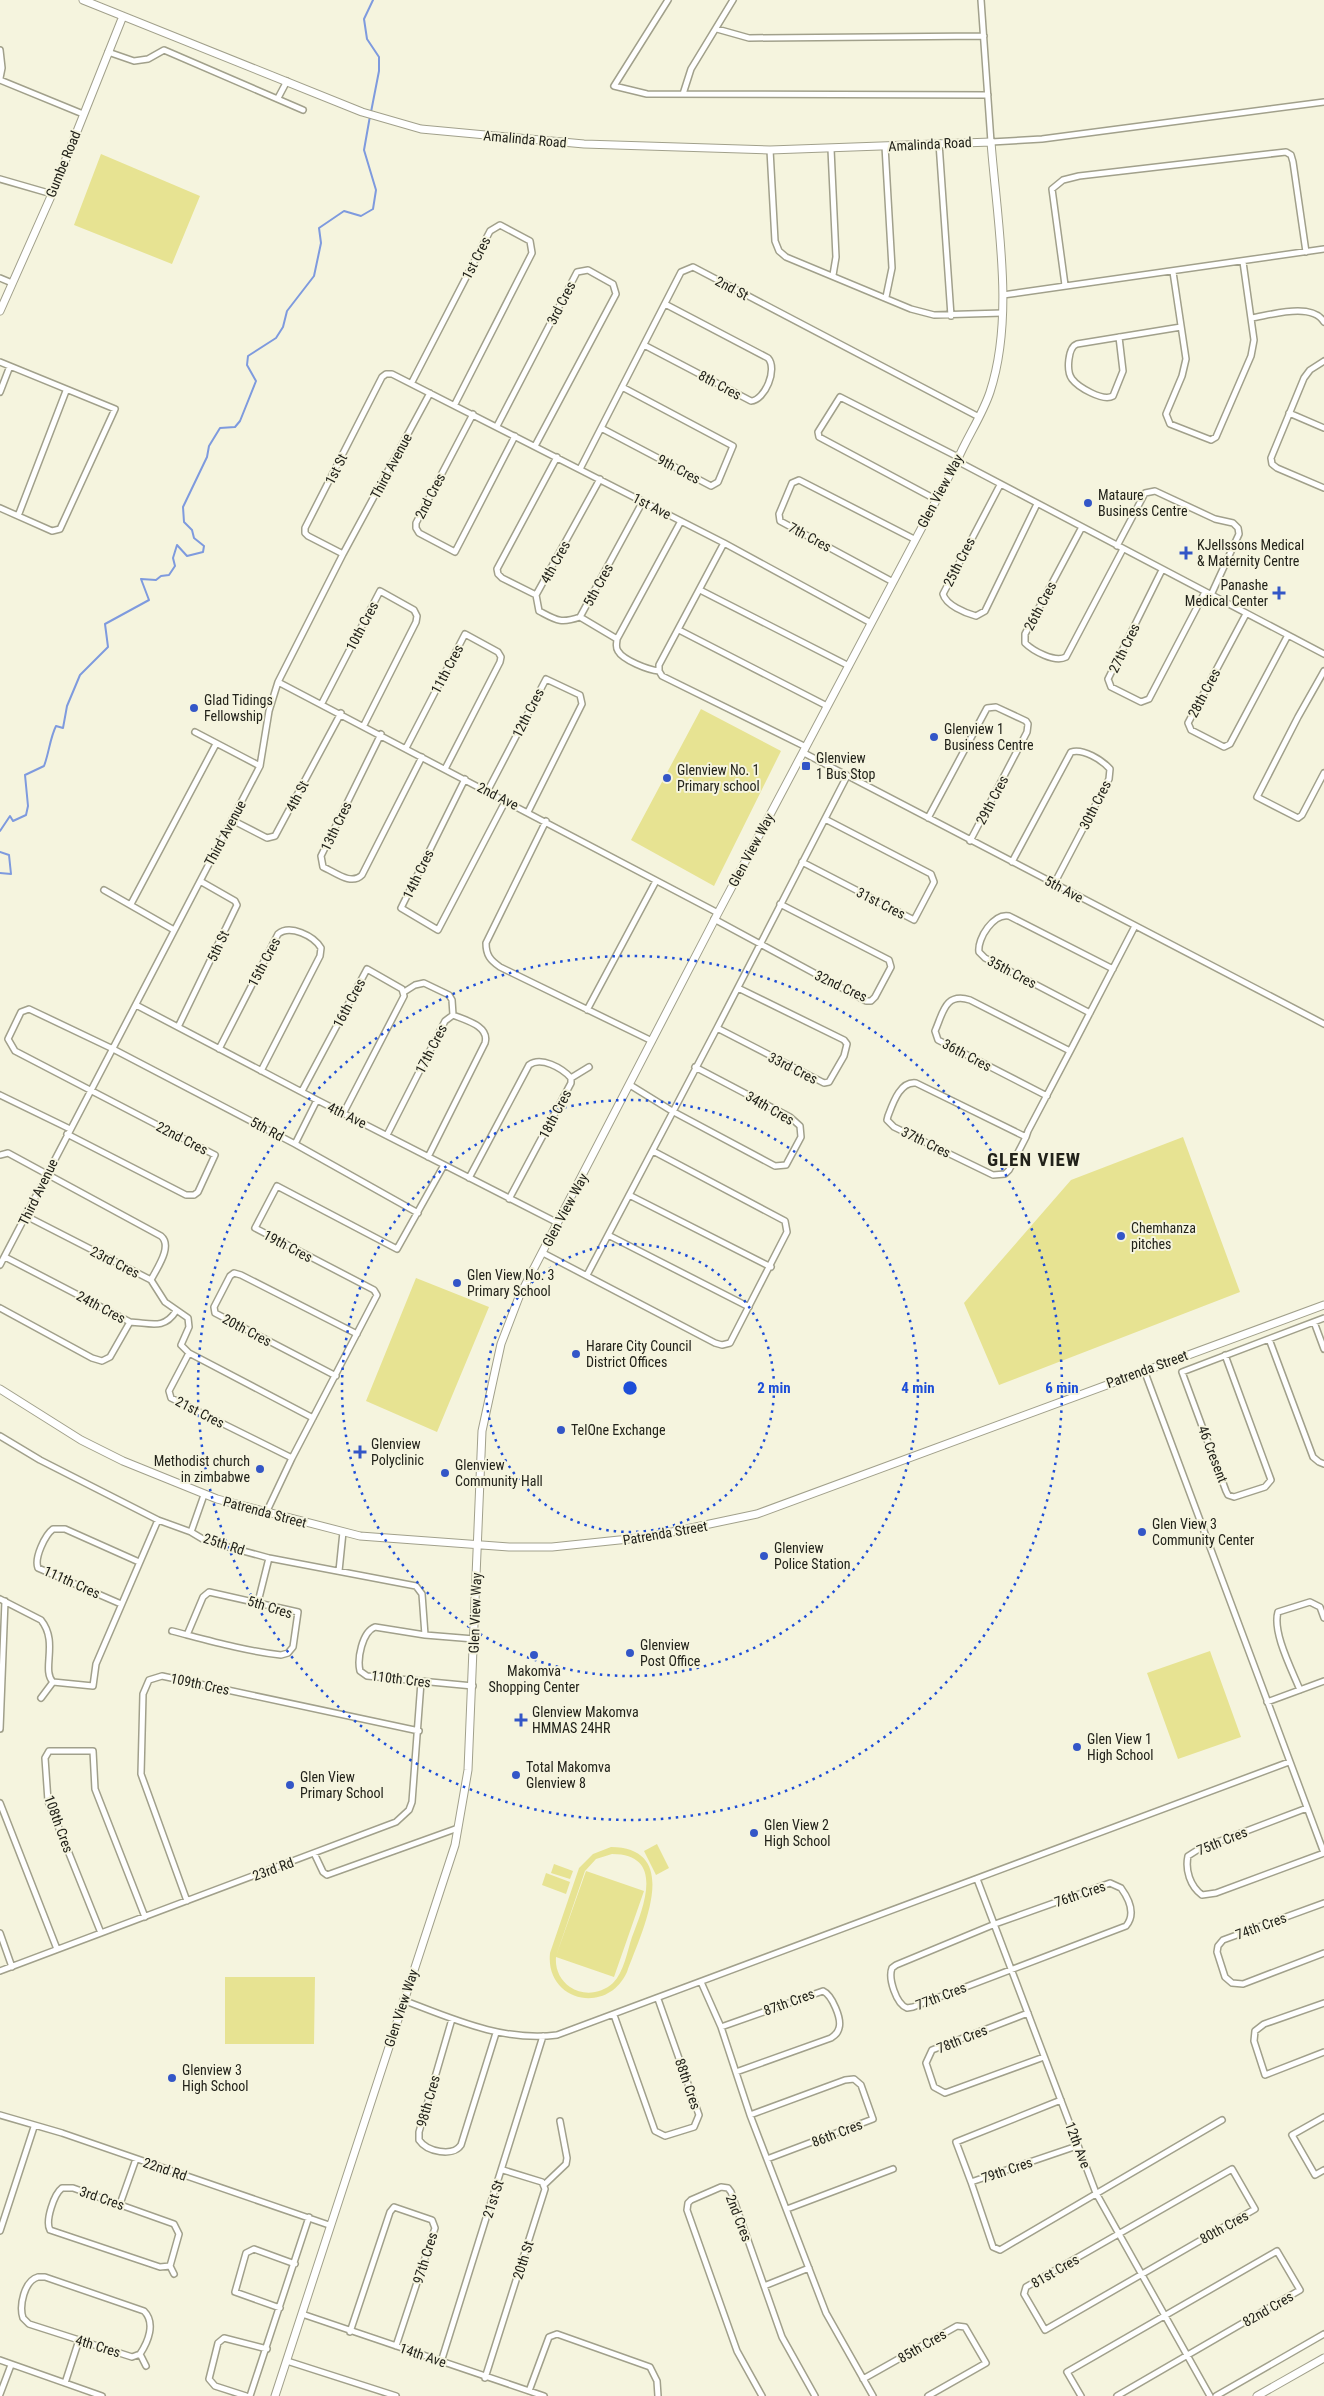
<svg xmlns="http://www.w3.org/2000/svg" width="1324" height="2396" font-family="'Roboto Condensed',sans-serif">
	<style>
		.green { fill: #e7e392; fill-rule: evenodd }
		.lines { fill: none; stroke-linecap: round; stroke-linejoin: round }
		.stream { stroke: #7e9ade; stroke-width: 2 }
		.street-casing { stroke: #a1a08b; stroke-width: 8 }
		.secondary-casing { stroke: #a1a08b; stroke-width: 9 }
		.street { stroke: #fff; stroke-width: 5 }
		.secondary { stroke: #fff; stroke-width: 7 }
		.ring { fill: none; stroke: #1d4ed8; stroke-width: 2.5; stroke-dasharray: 2.5 5 }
		.poi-dot { fill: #3356c7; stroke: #f5f4de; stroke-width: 2 }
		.labels { text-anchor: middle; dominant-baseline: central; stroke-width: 4; stroke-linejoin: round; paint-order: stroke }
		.street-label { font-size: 14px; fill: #22221a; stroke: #f5f4de }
		.poi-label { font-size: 14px; fill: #22221a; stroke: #f5f4de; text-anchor: start }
		.district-label { font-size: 19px; font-weight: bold; letter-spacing: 1px; fill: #22221a; stroke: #f5f4de }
		.centre { fill: #1d4ed8; stroke: #f5f4de; stroke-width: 2.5 }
		.ring-label { font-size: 15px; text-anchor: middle; font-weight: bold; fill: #1d4ed8; stroke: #f5f4de; stroke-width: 4; stroke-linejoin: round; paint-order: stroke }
	</style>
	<rect width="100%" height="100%" fill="#f5f4de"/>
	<path class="green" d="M101 154 200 196 172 264 74 225Z
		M701 709 781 751 714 886 631 840Z
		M1183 1137 1240 1292 999 1385 964 1303 1071 1180Z
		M416 1278 489 1307 437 1432 366 1401Z
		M1210 1651 1241 1737 1178 1759 1147 1673Z
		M657 1844 669 1868 656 1875 644 1851Z
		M611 1847C685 1848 640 1935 627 1972 607 2016 545 2001 550 1953L579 1868 593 1854ZM612 1854C666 1854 643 1908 632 1937 627 1952 624 1972 613 1983 601 1994 583 1996 570 1987 560 1980 555 1969 556 1957L614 1977 644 1891 586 1871 556 1956 585 1871 596 1859Z
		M554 1864 573 1871 570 1879 551 1873Z
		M546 1873 570 1882 566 1894 542 1885Z
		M225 1977H315L314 2044H225Z"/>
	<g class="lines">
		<path class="stream" d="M371 112 379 71V57L367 39 364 19 373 0
			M0 831 10 816 13 821 26 815 28 806 25 775 44 766C49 753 50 738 56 726L63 728 67 706 80 675 108 647 105 624 149 600 141 579 156 580 161 576 169 575 175 566 173 558 177 545 187 556 203 552 204 546 194 538 192 530 184 522 183 507 207 457 209 446 220 428 235 427 240 421 256 381 247 365 248 356 276 338 283 327 287 311 314 276 321 243 319 228 344 211 361 216 373 209 376 190 364 150 370 116
			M0 852 9 855 11 874 0 873"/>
		<g class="street-casing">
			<path id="street" d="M668 0 614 86 647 94 988 95
				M981 0 991 142 1042 139 1324 102
				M717 29 749 38 984 36
				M0 50 2 68 0 78
				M108 52 134 61 148 59 164 50 303 110
				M0 80 83 114
				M683 94 691 69 733 0
				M278 98 287 81
				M939 143 951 316
				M885 146 892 268 886 297
				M831 149 836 257 833 275
				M770 150 775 241 779 251 786 257 911 309 934 315 1003 313
				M0 179 52 194
				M1173 272 1186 359 1182 376 1166 414 1170 424 1211 440 1216 437 1251 356 1254 340 1243 262
				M0 278 12 283
				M1065 285 1052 189 1063 180 1079 176 1286 152 1291 155 1293 162 1306 252
				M1003 295 1324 249
				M1251 318C1271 315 1312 302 1324 322
				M1119 337 1123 371 1113 396C1103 402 1078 387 1072 379 1066 371 1068 347 1077 344L1181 327
				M644 345 751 401C765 400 778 369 768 358L665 304
				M1324 361 1310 370 1304 378 1271 458 1272 464 1277 468 1324 488
				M0 362 115 409 60 529 52 531 0 508
				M412 382 490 231 500 225 530 241 532 253 455 404
				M0 392 10 366
				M1289 413 1324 428
				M473 414 416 523V528L419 533 455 552 515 436
				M497 426 577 272 588 270 613 284 616 294 535 446
				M601 428 711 486 718 482 733 446 622 387
				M557 457 497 569 498 574 502 578 536 595 600 479
				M957 461 1324 654
				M580 469 681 272 693 267 979 417
				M1000 485 943 594C946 605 965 613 976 616L985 611 1037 504
				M935 499 819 437 818 432 840 397 958 457
				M643 501 580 617 617 639 681 521
				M18 516 66 391
				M1082 527 1025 634V643C1033 651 1055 663 1066 657L1123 549
				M724 543 659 665V671L662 676 806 747
				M1117 546 1145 493 1155 491 1215 519 1233 523 1238 528 1239 534 1211 595
				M343 554 308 536 305 533V528L382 377 386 374H392L724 543 871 623
				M1162 570 1108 679 1111 687 1141 702 1149 699 1205 592
				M893 582 780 521 779 514 792 483 799 480 914 539
				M700 590 849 666
				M536 595 539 611C556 620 560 624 580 617
				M1246 614 1188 723 1191 730 1224 747 1230 744 1288 635
				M679 630 827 706
				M617 639C617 643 615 647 618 651 623 660 648 670 659 671
				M1324 671 1298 717 1257 797 1298 818 1302 815 1324 773
				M278 682 718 913
				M322 703 380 591 414 610 417 616 416 622 364 725
				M195 732 260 766
				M381 734 321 856 323 867C335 872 351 886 362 875L422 757
				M406 748 465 634 498 652 501 657 500 662 445 769
				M804 753 1324 1024
				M465 779 401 908 438 930 506 800
				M488 790 546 679 580 695 582 704 528 812
				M928 818 987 708 996 707 1026 721 1028 724 1027 732 970 841
				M232 820 267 838 275 836 341 713
				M546 821 486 943C486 955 490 960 500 967L652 1041
				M802 862 914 920 934 882 931 874 825 819
				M1012 862 1071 752C1083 748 1102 760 1110 769L1109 779 1054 884
				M104 890 174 930
				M131 904 216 744
				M714 919 866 1001H871L875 997 891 967 889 960 780 904
				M404 992 415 985 424 983 449 995 452 1000 453 1015
				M136 1005 317 1100 558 1223
				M587 1010 656 881
				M1090 1013 985 958 979 952C977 938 994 913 1009 916L1113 969
				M178 1027 237 905 235 901 200 881
				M717 1028 824 1083 829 1082 844 1056 847 1044 844 1040 738 988
				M219 1049 278 934C290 924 314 936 321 948L320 956 261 1071
				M571 1078 589 1067
				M630 1085 672 1111 775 1166 786 1165 801 1137 800 1126 790 1117 695 1067
				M302 1091 367 969 402 989 404 996 343 1114
				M0 1095 70 1129
				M1047 1096 938 1040 935 1031C943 1013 945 992 970 1000L1070 1051
				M67 1134 186 1195H194L198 1192 215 1155 15 1051 8 1039 21 1012 29 1009 113 1049 295 1144 418 1213
				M387 1135 445 1021 453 1015C465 1020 490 1026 485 1043L428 1157
				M1026 1137 916 1083C900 1081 893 1103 888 1116L887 1120 894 1127 993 1175 1005 1174 1009 1170 1026 1137 1028 1131C1064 1063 1100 994 1135 926
				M295 1144 317 1100
				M0 1155 8 1153 161 1236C173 1246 157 1268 151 1280L26 1216
				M469 1178 529 1065C541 1056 562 1068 571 1078
				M629 1195 771 1267
				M509 1199 571 1083V1078
				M608 1235 749 1307
				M543 1253 715 1343 722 1345 730 1343 787 1232 785 1221 653 1151
				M0 1265 260 766 269 711 278 682 343 554 430 393
				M587 1275 717 1028 847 776
				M151 1280 165 1302 188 1318 189 1327 181 1345 189 1353
				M0 1308 92 1358 102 1361 110 1357 130 1322 5 1257
				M130 1322C151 1323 164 1330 176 1311
				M1314 1322 1324 1349
				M1269 1339 1313 1457 1319 1462 1324 1464
				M1225 1355 1271 1480 1265 1487 1234 1497 1228 1495 1226 1491 1182 1372 1324 1318
				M1144 1370 1324 1853
				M336 1376 215 1313 214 1307 230 1276 234 1273 241 1275 357 1334
				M0 1436 40 1460 158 1520 191 1532 206 1541 269 1558 416 1586 422 1594 425 1635
				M292 1458 171 1398 169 1391 189 1353 313 1418
				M266 1513 292 1458 377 1295 374 1290 255 1228 277 1186 397 1249 444 1165
				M191 1532 204 1495
				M339 1571 343 1532
				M0 1599 41 1620C59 1642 41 1670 53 1682
				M258 1602 269 1558
				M121 1604 38 1568C34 1558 45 1535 53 1529H65L139 1562
				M172 1631C207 1640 245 1651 281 1655L288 1653 293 1647 298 1612 209 1592 203 1597 187 1635
				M53 1682 93 1686 96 1664 158 1520
				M473 1686 367 1676 360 1671C357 1659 362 1632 375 1627L425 1635 474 1639
				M1300 1690C1292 1670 1272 1632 1278 1612L1310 1602 1320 1607 1324 1618
				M41 1698 53 1682
				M1267 1702 1324 1681
				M0 1729 5 1601
				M0 1803 57 1949
				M1307 1808 1199 1849 1188 1856C1185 1870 1190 1886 1202 1895L1216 1893 1324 1853
				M314 1853 323 1872 327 1875 458 1828
				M977 1879 1096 2193 1210 2396
				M1110 1883 1121 1888C1129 1899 1136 1914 1126 1926L913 2007 907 2008C896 2004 888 1978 892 1968L896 1965 995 1924Z
				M187 1901 141 1774 143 1694 149 1680 162 1676 419 1731
				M1324 1903 1223 1940 1218 1946 1217 1952 1225 1977 1232 1983 1243 1984 1324 1953
				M0 1933 12 1967
				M101 1933 48 1801 45 1758 49 1751H93L95 1789 145 1917
				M0 1971 396 1822 409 1810 412 1802 421 1682
				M701 1982 721 2027 750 2115 826 2313 873 2396
				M403 2000C453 2019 503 2042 557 2035L1289 1762
				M1324 2003 1264 2024 1255 2031 1254 2041 1265 2075 1324 2052
				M1028 2013 932 2050 926 2063 934 2087 945 2093 1044 2057
				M614 2015 655 2131 665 2136 694 2127 699 2115 658 1999
				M452 2019 419 2132V2140C427 2152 453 2157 461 2145L496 2033
				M721 2027 823 1991C832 1995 842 2019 839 2028 838 2033 835 2035 831 2038L736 2072
				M1061 2100 956 2142 971 2182 1077 2146
				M0 2115 62 2133 329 2225
				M750 2115 845 2080 854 2079 861 2085 873 2119 767 2159
				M1324 2117 1292 2135 1315 2175 1324 2170
				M1232 2169 1255 2209 1045 2330 1024 2294 1026 2287Z
				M971 2182 993 2247 1000 2250 1222 2120
				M545 2184 566 2164 567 2158 560 2121
				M120 2204 136 2159
				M787 2209 893 2169
				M0 2231 34 2127
				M170 2266 179 2234 174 2224 73 2188H62C54 2194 45 2221 50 2230L160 2267 170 2266 174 2274
				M38 2277H45L144 2311C156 2323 148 2342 140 2354L132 2357 29 2324 23 2318C19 2306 24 2281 38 2277Z
				M764 2286 809 2268
				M280 2308 235 2292 246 2253 254 2249 295 2264
				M302 2314 544 2396
				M350 2332 390 2212 394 2207 432 2220 435 2228 396 2346
				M140 2354 146 2366
				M0 2360 102 2396
				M287 2361 396 2396
				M441 2362 543 2036
				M485 2378 545 2189 542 2182 503 2170
				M863 2379 957 2326 965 2327 986 2363 928 2396
				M65 2383 79 2340
				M529 2391 549 2337 557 2334 650 2367 657 2381 658 2396
				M0 2394 11 2365
				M246 2396 215 2386 209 2379 218 2343 224 2338 267 2349
				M250 2396 309 2217
				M762 2396 737 2351 687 2210 688 2203 691 2200 721 2187 728 2188 731 2192 782 2337 815 2396
				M1081 2396 1067 2372 1277 2251 1300 2290 1117 2396
				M1216 2396 1324 2334"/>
		</g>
		<g class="secondary-casing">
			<path id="secondary" d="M83 0 362 112 421 129 584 144 770 150 991 142C997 221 1015 316 990 392 982 416 967 437 957 461L718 913 519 1297 501 1344 482 1431 468 1770 455 1845 275 2396
				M0 311 52 194 123 16
				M0 1389 81 1440 123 1461 217 1499 360 1536 509 1547H552L648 1537 757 1514 1324 1305
				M1257 2396 1324 2358"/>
		</g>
		<use href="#street" class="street"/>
		<use href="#secondary" class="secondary"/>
	</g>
	<g class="ring">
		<circle cx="630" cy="1388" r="144"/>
		<circle cx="630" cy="1388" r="288"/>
		<circle cx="630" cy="1388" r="432"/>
	</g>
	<g class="poi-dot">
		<circle cx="1088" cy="503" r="5"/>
		<path d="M1183.5 545.5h5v5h5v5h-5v5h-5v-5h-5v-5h5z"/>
		<path d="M1276.5 585.5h5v5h5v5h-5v5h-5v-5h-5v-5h5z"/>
		<circle cx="194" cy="708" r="5"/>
		<circle cx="934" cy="737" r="5"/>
		<rect x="801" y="761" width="10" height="10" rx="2.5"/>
		<circle cx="667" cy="778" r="5"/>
		<circle cx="1121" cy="1236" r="5"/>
		<circle cx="457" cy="1283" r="5"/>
		<circle cx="576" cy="1354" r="5"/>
		<circle cx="561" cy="1430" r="5"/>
		<path d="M357.5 1444.5h5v5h5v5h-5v5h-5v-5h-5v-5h5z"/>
		<circle cx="260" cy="1469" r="5"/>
		<circle cx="445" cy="1473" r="5"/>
		<circle cx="1142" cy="1532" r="5"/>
		<circle cx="764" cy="1556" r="5"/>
		<circle cx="630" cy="1653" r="5"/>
		<circle cx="534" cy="1655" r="5"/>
		<path d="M518.5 1712.5h5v5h5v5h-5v5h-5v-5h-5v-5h5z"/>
		<circle cx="1077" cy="1747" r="5"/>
		<circle cx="516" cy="1775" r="5"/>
		<circle cx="290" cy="1785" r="5"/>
		<circle cx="754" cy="1833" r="5"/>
		<circle cx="172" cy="2078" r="5"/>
	</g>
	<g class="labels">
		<g class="street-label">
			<text transform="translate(525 139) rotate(5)">Amalinda Road</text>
			<text transform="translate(930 144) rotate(-3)">Amalinda Road</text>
			<text transform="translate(63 164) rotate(-68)">Gumbe Road</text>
			<text transform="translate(476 258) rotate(-63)">1st Cres</text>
			<text transform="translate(732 288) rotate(28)">2nd St</text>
			<text transform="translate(561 303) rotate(-63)">3rd Cres</text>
			<text transform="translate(720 385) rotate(28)">8th Cres</text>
			<text transform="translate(391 466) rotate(-62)">Third Avenue</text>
			<text transform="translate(336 469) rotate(-63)">1st St</text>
			<text transform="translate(679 469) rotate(28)">9th Cres</text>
			<text transform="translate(940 491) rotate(-62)">Glen View Way</text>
			<text transform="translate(430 496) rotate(-63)">2nd Cres</text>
			<text transform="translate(652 506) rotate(27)">1st Ave</text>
			<text transform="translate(810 537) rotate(28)">7th Cres</text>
			<text transform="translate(555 562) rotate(-61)">4th Cres</text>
			<text transform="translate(959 562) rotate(-63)">25th Cres</text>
			<text transform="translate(598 585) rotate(-61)">5th Cres</text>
			<text transform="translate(1040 606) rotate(-62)">26th Cres</text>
			<text transform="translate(362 626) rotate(-62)">10th Cres</text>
			<text transform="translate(1124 648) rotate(-64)">27th Cres</text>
			<text transform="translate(447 669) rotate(-62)">11th Cres</text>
			<text transform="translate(1204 693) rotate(-62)">28th Cres</text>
			<text transform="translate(528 713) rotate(-63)">12th Cres</text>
			<text transform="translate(297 796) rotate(-62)">4th St</text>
			<text transform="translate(498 796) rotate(27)">2nd Ave</text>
			<text transform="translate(992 800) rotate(-62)">29th Cres</text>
			<text transform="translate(1095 805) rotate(-63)">30th Cres</text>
			<text transform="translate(336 826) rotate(-64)">13th Cres</text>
			<text transform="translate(225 833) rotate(-62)">Third Avenue</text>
			<text transform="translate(751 850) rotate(-62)">Glen View Way</text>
			<text transform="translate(418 874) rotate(-64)">14th Cres</text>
			<text transform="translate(1064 889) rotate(28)">5th Ave</text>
			<text transform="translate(881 903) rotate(27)">31st Cres</text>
			<text transform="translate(218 946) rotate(-64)">5th St</text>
			<text transform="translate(264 962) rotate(-62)">15th Cres</text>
			<text transform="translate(1012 972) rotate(28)">35th Cres</text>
			<text transform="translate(841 986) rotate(25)">32nd Cres</text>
			<text transform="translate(349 1003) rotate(-62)">16th Cres</text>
			<text transform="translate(431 1049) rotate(-63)">17th Cres</text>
			<text transform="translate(967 1055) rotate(28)">36th Cres</text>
			<text transform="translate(793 1068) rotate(27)">33rd Cres</text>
			<text transform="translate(770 1108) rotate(30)">34th Cres</text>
			<text transform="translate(555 1114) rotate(-62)">18th Cres</text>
			<text transform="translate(347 1115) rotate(26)">4th Ave</text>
			<text transform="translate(267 1129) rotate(28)">5th Rd</text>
			<text transform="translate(182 1138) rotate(27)">22nd Cres</text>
			<text transform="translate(926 1142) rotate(26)">37th Cres</text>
			<text transform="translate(38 1192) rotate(-64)">Third Avenue</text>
			<text transform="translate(565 1210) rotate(-62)">Glen View Way</text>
			<text transform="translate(288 1246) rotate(28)">19th Cres</text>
			<text transform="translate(115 1262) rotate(27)">23rd Cres</text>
			<text transform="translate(101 1307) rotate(28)">24th Cres</text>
			<text transform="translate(247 1330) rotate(28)">20th Cres</text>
			<text transform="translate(1147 1369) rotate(-20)">Patrenda Street</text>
			<text transform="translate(200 1412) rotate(27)">21st Cres</text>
			<text transform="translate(1213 1454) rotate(69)">46 Cresent</text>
			<text transform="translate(265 1512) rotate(15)">Patrenda Street</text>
			<text transform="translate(665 1533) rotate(-10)">Patrenda Street</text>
			<text transform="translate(224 1544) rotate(18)">25th Rd</text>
			<text transform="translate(72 1582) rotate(24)">111th Cres</text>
			<text transform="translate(270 1607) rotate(17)">5th Cres</text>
			<text transform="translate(475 1613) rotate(-88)">Glen View Way</text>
			<text transform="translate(401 1679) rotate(7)">110th Cres</text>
			<text transform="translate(200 1684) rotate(12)">109th Cres</text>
			<text transform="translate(59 1824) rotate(70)">108th Cres</text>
			<text transform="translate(1222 1841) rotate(-22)">75th Cres</text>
			<text transform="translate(273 1869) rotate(-20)">23rd Rd</text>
			<text transform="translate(1080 1894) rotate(-19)">76th Cres</text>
			<text transform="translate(1261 1926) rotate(-20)">74th Cres</text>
			<text transform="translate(941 1996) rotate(-21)">77th Cres</text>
			<text transform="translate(789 2002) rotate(-20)">87th Cres</text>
			<text transform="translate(401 2008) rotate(-72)">Glen View Way</text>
			<text transform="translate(962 2039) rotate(-22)">78th Cres</text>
			<text transform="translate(688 2084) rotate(71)">88th Cres</text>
			<text transform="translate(428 2101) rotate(-74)">98th Cres</text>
			<text transform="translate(837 2133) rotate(-21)">86th Cres</text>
			<text transform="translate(1078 2145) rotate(69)">12th Ave</text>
			<text transform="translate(165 2169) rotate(19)">22nd Rd</text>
			<text transform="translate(1007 2170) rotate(-19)">79th Cres</text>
			<text transform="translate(102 2198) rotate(19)">3rd Cres</text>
			<text transform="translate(493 2199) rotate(-72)">21st St</text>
			<text transform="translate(739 2218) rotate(69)">2nd Cres</text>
			<text transform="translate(1224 2227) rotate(-29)">80th Cres</text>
			<text transform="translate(425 2258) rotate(-73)">97th Cres</text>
			<text transform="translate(523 2260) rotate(-72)">20th St</text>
			<text transform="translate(1055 2271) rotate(-30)">81st Cres</text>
			<text transform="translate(1268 2309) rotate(-30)">82nd Cres</text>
			<text transform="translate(98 2346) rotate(17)">4th Cres</text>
			<text transform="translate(922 2346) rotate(-30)">85th Cres</text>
			<text transform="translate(423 2355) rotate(19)">14th Ave</text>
		</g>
		<g class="poi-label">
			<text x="1098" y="495">Mataure<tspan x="1098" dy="16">Business Centre</tspan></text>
			<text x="1197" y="545">KJellssons Medical<tspan x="1197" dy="16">&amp; Maternity Centre</tspan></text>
			<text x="1268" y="585" text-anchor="end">Panashe<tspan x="1268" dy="16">Medical Center</tspan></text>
			<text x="204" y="700">Glad Tidings<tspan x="204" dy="16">Fellowship</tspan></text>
			<text x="944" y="729">Glenview 1<tspan x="944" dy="16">Business Centre</tspan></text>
			<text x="816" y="758">Glenview<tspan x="816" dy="16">1 Bus Stop</tspan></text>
			<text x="677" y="770">Glenview No. 1<tspan x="677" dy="16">Primary school</tspan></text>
			<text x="1131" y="1228">Chemhanza<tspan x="1131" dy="16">pitches</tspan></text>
			<text x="467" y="1275">Glen View No. 3<tspan x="467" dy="16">Primary School</tspan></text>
			<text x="586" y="1346">Harare City Council<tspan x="586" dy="16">District Offices</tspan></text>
			<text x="571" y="1430">TelOne Exchange</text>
			<text x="371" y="1444">Glenview<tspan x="371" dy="16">Polyclinic</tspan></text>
			<text x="250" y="1461" text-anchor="end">Methodist church<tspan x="250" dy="16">in zimbabwe</tspan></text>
			<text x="455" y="1465">Glenview<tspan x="455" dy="16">Community Hall</tspan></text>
			<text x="1152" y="1524">Glen View 3<tspan x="1152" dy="16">Community Center</tspan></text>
			<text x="774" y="1548">Glenview<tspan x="774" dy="16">Police Station</tspan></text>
			<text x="640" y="1645">Glenview<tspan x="640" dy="16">Post Office</tspan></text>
			<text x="534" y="1671" text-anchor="middle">Makomva<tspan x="534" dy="16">Shopping Center</tspan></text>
			<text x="532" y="1712">Glenview Makomva<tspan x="532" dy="16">HMMAS 24HR</tspan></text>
			<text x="1087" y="1739">Glen View 1<tspan x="1087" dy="16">High School</tspan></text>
			<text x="526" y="1767">Total Makomva<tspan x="526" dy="16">Glenview 8</tspan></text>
			<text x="300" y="1777">Glen View<tspan x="300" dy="16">Primary School</tspan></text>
			<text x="764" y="1825">Glen View 2<tspan x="764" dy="16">High School</tspan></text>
			<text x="182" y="2070">Glenview 3<tspan x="182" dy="16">High School</tspan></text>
		</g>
		<g class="district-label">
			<text x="1034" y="1159">GLEN VIEW</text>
		</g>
	</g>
	<circle cx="630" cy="1388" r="8" class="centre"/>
	<g class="ring-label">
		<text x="774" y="1393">2 min</text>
		<text x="918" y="1393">4 min</text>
		<text x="1062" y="1393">6 min</text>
	</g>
</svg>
